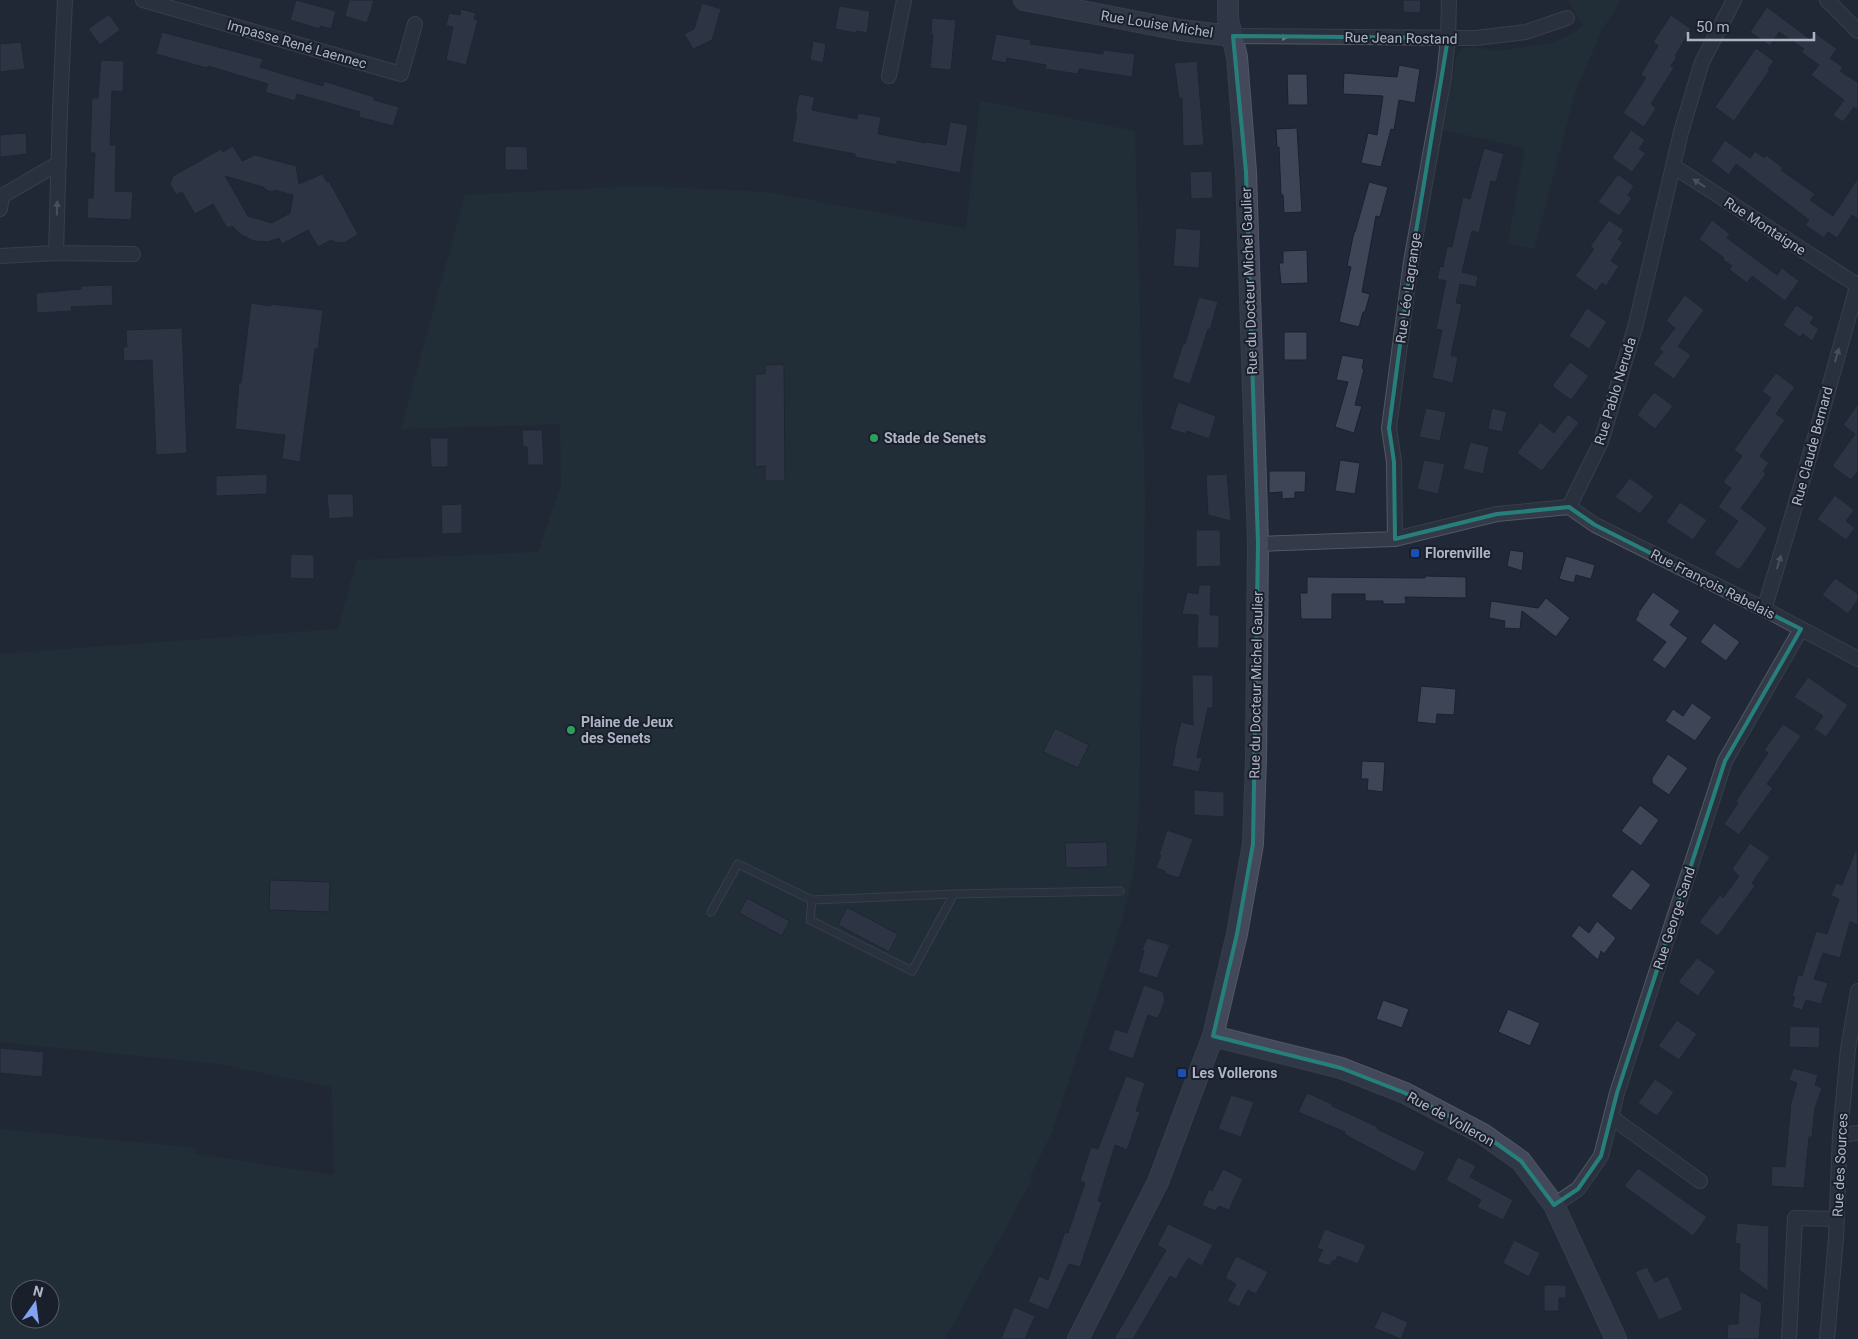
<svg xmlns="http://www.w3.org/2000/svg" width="1858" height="1339" font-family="Roboto,sans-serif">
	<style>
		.green { fill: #243539; fill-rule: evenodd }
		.building { fill: #3d4557; stroke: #1c212e; fill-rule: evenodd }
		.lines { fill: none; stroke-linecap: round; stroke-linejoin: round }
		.lane-casing { stroke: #525765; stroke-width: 9 }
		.street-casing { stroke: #525765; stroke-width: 16 }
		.secondary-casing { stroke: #525765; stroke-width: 22 }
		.lane { stroke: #343a47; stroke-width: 7 }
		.street { stroke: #343a47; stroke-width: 14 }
		.secondary { stroke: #43495a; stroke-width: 20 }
		.oneway { fill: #787d8c }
		.marked { fill: none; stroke: #277f7b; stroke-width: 4; stroke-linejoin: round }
		.leisure-dot { fill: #2e9e5b; stroke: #1a1f2c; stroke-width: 2 }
		.transit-dot { fill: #1a4fb4; stroke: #1a1f2c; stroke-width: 2 }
		.labels { text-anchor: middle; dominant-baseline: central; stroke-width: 4; stroke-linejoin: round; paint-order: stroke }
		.street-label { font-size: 14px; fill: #afb4c4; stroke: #1a1f2c }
		.poi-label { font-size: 14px; font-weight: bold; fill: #afb4c4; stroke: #1a1f2c; text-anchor: start }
	</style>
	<rect width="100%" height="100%" fill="#212837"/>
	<path class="green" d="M1570 0H1621L1601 31 1575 93 1534 249 1508 243 1525 148 1443 130 1456 59 1462 49 1473 47 1499 51 1552 43 1572 34 1583 26 1568 1Z
		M980 101 1135 131 1145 500 1139 806 1134 871 1122 920 1051 1134 1030 1176 1032 1179 945 1339H0V1129L196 1148 195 1154 334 1175 332 1087 219 1064 0 1042V654L338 629 357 560 538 552 561 485 560 424 401 429 465 195 639 186 767 192 966 229ZM20 1289H50V1319H20Z"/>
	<path class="building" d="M296 0 336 11 331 29 320 26V29L290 20Z
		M349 0H374L367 23 345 16Z
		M1403 0H1421L1420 13 1403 12Z
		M702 3 721 9 712 40 693 49 684 34 694 29Z
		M839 6 870 11 867 33 857 31 856 33 835 29Z
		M1767 7 1810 39 1815 33 1837 49 1830 58 1843 67 1840 71 1857 82 1858 80V110L1854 107 1843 122 1833 115 1844 100 1811 75 1819 65 1801 52 1804 49 1779 32 1770 46 1750 32Z
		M461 9 476 13 474 19 478 20 466 65 446 60 453 27 446 26 449 13 460 15Z
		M109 14 120 30 100 45 88 29Z
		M1671 15 1691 29 1675 56 1677 57 1671 66 1674 68 1651 104 1656 108 1644 127 1623 113 1646 78 1641 74 1658 46 1653 42Z
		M932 18 956 20 951 70 930 68 933 34H931Z
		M162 32 263 59 260 67 286 75 323 86 324 81 374 97V100L399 107 393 126 359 117 360 112 297 94 295 101 265 92 268 84 208 66 207 68 156 54Z
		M996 34 1031 40 1030 44 1103 54V50L1135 54 1132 77 1079 69 1078 74 1045 69 1046 65 1007 58 1006 63 991 60Z
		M813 41 826 44 823 63 810 60Z
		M21 42 25 69 0 72V44Z
		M1756 48 1774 61 1768 69 1770 70 1734 121 1715 107Z
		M101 60 124 61 123 92 112 91 110 145H116L115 191 133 192 131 220 87 218 88 198H93L95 153H90L92 98H98Z
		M1197 61 1204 145 1183 146 1182 98H1179L1174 63Z
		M1399 65 1420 69 1415 103 1399 100 1394 130 1391 129 1381 167 1361 163 1368 133 1377 135 1383 96 1343 94 1344 73 1397 77Z
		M1287 74H1307L1308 105H1288Z
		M799 94 815 97 812 110 857 119 858 113 881 117 878 134 926 143V142L946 145 950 122 968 125 960 173 897 161V165L855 157V154L792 142 797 113H795Z
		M1297 128 1302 212 1284 213 1283 195H1281L1279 147H1277L1276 129Z
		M1631 130 1645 140 1639 149 1646 153 1632 172 1612 158Z
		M26 133 27 154 0 157V135Z
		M1725 140 1750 158 1755 151 1764 158 1766 155 1783 168 1781 170 1815 194 1810 200 1833 216 1858 178V219L1852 215 1837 238 1828 232 1824 238 1805 225 1809 220 1736 164 1729 175 1711 161Z
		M233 146 242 161 255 155 296 166 299 184 322 174 327 182 329 181 358 234 346 242 337 243 331 240 318 247 308 230 282 244 279 238 267 242 254 241 240 234 232 226 227 228 213 204 195 214 182 192 176 195 170 184 173 176 221 149 223 152ZM225 176 263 187 266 190 272 192 274 190 293 195 290 213 272 223 248 216Z
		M505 146 527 147 528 170H505Z
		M1484 148 1504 154 1496 182 1491 181 1479 233 1472 231 1462 272 1478 276 1476 287 1460 284 1456 303 1462 304 1451 355 1458 357 1453 383 1432 378 1442 330 1436 329 1446 281 1437 279 1440 266 1443 267 1447 246 1452 247 1463 197 1470 199Z
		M1212 171 1213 198 1191 199 1190 172Z
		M1618 174 1634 186 1628 195 1632 198 1619 216 1598 202Z
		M1369 182 1388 187 1380 217 1376 216 1362 292 1370 294 1365 312H1363L1359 327 1339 322 1351 267 1347 266 1354 232H1355Z
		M1609 220 1624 230 1618 239 1623 242 1611 261 1619 266 1606 286 1602 283 1596 291 1575 276 1594 249 1590 247Z
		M1712 220 1730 234 1727 238 1769 269 1777 275 1782 268 1799 281 1785 301 1752 276 1747 283 1729 269 1732 266 1723 260 1724 258 1699 239Z
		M1176 228 1201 230 1199 268 1173 266Z
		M1307 250 1308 283 1281 284 1279 263H1283V251Z
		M112 285 113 305 71 307 72 311 37 313 36 293 81 289V286Z
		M1685 295 1704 310 1678 346 1691 355 1674 379 1653 364 1663 352 1659 349 1675 328 1666 321Z
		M1199 297 1218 302 1210 330 1208 329 1190 384 1172 378 1183 344H1185Z
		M251 303 271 306V304L323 310 318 349H315L300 462 282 459 285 435 235 429 239 383H241Z
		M1796 305 1814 317 1810 323 1819 329 1812 341 1803 334 1800 337 1783 325Z
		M1587 308 1607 322 1589 349 1569 336Z
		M182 328 187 453 156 455 152 360 124 361 123 347H127L126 330Z
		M1284 332H1307V360H1284Z
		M1342 355 1364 359 1362 368 1364 369 1355 405 1362 406 1354 433 1335 427 1348 382 1336 380Z
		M1570 362 1589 376 1571 400 1552 386Z
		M784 364 785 481H765V466L755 467V374H765V365Z
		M1776 373 1795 387 1776 414 1785 420 1760 456 1769 463 1763 471 1766 474 1741 508 1767 528 1753 551 1739 570 1714 554 1738 521 1718 507 1731 488 1723 482 1742 456 1734 450 1771 398 1762 391Z
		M1654 392 1673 406 1655 429 1637 415Z
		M1178 402 1216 416 1209 439 1187 431 1186 434 1170 429Z
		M1858 404V471L1851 480 1832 466 1855 434 1843 425Z
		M1426 408 1446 412 1440 441 1419 437Z
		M1492 408 1507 412 1502 432 1488 429Z
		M1568 414 1579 423 1542 471 1517 453 1540 422 1554 433Z
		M522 430H542L544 465H528L527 447H523Z
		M430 438H448V467H431Z
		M1470 442 1489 447 1483 474 1463 469Z
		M1340 460 1360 463 1355 494 1335 491Z
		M1424 460 1445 464 1438 494 1417 489Z
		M1269 471H1306L1305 492H1295V498L1282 499V492L1269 493Z
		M267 474V494L216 496V476Z
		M1227 474 1231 521 1208 515 1206 475Z
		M1630 478 1654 496 1640 514 1615 497Z
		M327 494H353L354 517 329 519Z
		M1835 495 1854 510 1846 521 1855 528 1846 540 1817 519Z
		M1680 502 1707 520 1693 540 1666 522Z
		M462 504V533L442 534 441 505Z
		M1196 530H1220L1221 566 1196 567Z
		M1510 550 1524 552 1522 571 1507 566Z
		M291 554 314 555V579L290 578Z
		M1566 556 1595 565 1591 579 1576 575 1574 583 1559 579Z
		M1425 576 1466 577V598L1405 597 1406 604H1383V601H1365V594H1332V619H1301L1300 593H1307V577L1425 578Z
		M1835 578 1858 594V600L1848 614 1822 595Z
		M1199 585H1211L1210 615H1219V648H1197L1198 615 1182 614 1187 592 1198 594Z
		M1653 592 1680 611 1670 625 1688 638 1665 669 1652 660 1666 642 1635 620 1639 614 1638 613Z
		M1546 598 1570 618 1556 637 1522 611 1520 629 1504 628 1505 621 1489 618 1491 601 1538 608Z
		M1714 623 1740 642 1726 661 1700 642Z
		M1192 675H1213V708H1208L1197 757 1202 758 1199 772 1172 766 1175 752H1174L1181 722 1193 725Z
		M1808 677 1848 705 1826 737 1814 729 1823 716 1794 697Z
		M1421 686 1456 689 1454 715 1437 714 1436 724 1417 722Z
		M1692 703 1712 717 1695 741 1665 721 1673 709 1683 716Z
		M1783 724 1801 736 1767 784 1773 788 1739 835 1724 824 1738 803 1736 801 1768 753 1764 750Z
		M1055 728 1089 745 1078 768 1043 752Z
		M1668 754 1688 768 1669 795 1652 783V778Z
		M1362 761 1385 762 1383 792 1367 790 1368 779H1361Z
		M1194 790 1224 792V817L1194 815Z
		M1640 805 1659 820 1641 846 1621 831Z
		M1167 830 1193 839 1179 878 1164 873 1165 871 1156 868 1161 855H1159Z
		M1107 842 1108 867 1066 868 1065 843Z
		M1750 843 1770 857 1752 883 1755 886 1718 936 1699 922 1720 895 1723 898 1739 876 1732 869Z
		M1857 847 1858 925 1850 922 1840 958 1823 953 1814 979 1828 983 1821 1004 1806 1000 1802 1010 1792 1007 1795 997H1792L1798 975 1802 976 1816 931 1827 934 1839 899 1831 896 1836 883 1842 885Z
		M1632 869 1651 885 1631 911 1611 896Z
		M270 880 330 882 329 912 269 910Z
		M747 898 790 921 782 936 739 913Z
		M847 907 898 934 889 952 838 925Z
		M1597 921 1616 938 1604 954 1601 951 1598 960 1571 936 1579 925 1589 933Z
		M1147 938 1170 945 1157 978 1138 972 1144 951 1142 950Z
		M1697 958 1716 971 1698 996 1678 982Z
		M1144 985 1163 992 1165 1000 1160 1014 1156 1018 1148 1015 1133 1059 1108 1050 1115 1029 1127 1033Z
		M1383 1000 1409 1009 1402 1028 1376 1019Z
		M1508 1009 1540 1023 1530 1046 1498 1032Z
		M1677 1020 1697 1034 1679 1060 1658 1046Z
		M1790 1026 1820 1027 1819 1048 1789 1047Z
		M0 1048 44 1052 42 1077 0 1073Z
		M1793 1068 1818 1075 1815 1085 1822 1088 1815 1108 1812 1137H1809L1804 1188 1771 1186 1772 1166 1785 1167 1791 1103 1797 1083 1789 1080Z
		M1126 1076 1145 1083 1136 1111 1140 1112 1127 1150 1115 1145 1098 1201 1102 1202 1080 1267 1069 1264 1048 1310 1028 1302 1039 1276 1048 1280 1065 1232 1068 1233 1085 1183 1080 1181 1091 1147 1098 1149Z
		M1655 1079 1674 1092 1657 1116 1638 1103Z
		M1307 1093 1332 1104V1106L1378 1127 1377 1129 1425 1152 1415 1172 1344 1134 1345 1132 1298 1112Z
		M1231 1095 1254 1102 1241 1137 1218 1129Z
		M1458 1157 1476 1166 1470 1177 1513 1200 1503 1220 1477 1207 1481 1200 1446 1180Z
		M1638 1168 1707 1217 1693 1236 1624 1186Z
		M1223 1169 1243 1179 1229 1210 1219 1206 1215 1211 1202 1205 1209 1189 1212 1191Z
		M1737 1223 1769 1226 1768 1291 1739 1270 1740 1244 1735 1243Z
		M1168 1224 1213 1245 1202 1266 1188 1258 1176 1279 1170 1276 1133 1339H1114L1166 1250 1157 1245Z
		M1325 1229 1366 1245 1358 1264 1338 1256 1336 1260 1332 1261 1329 1266 1317 1261 1323 1250 1317 1248Z
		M1514 1240 1540 1253 1529 1277 1503 1263Z
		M1236 1256 1268 1272 1256 1294 1248 1290 1239 1307 1227 1301 1236 1284 1225 1278Z
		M1647 1267 1655 1282 1668 1276 1683 1310 1659 1320 1635 1272Z
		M1544 1285H1566V1298H1559V1311H1544Z
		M1740 1291 1762 1303 1759 1339H1727L1728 1324H1738Z
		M1014 1307 1035 1316 1025 1339H1001Z
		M1382 1311 1408 1322 1401 1339 1374 1328Z"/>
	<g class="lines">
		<g class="lane-casing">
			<path id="lane" d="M812 900 810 920 912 971 954 894
				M711 912 738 864 812 900 954 894 1120 891"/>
		</g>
		<g class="street-casing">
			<path id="street" d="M143 0 401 74 415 24
				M1827 0 1858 31
				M1233 36 1476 38 1526 32 1567 18
				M889 76 904 0
				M1673 166 1857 285
				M0 209 2 196 59 163
				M56 253 60 110 65 0
				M0 256 56 253 133 254
				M1569 507 1601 442 1636 324 1681 132 1702 62 1734 0
				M1569 507 1595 525 1764 609 1858 659
				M1395 539 1394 462 1389 428 1411 262 1444 77 1448 38 1449 0
				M1258 544 1395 539 1497 514 1569 507
				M1764 609C1798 501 1828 392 1858 283
				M1611 1117 1700 1181
				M1840 1135 1858 1133
				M1554 1205 1578 1189 1601 1156 1617 1093 1725 761 1801 629
				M1789 1339 1795 1218 1837 1219
				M1827 1339 1836 1238 1840 1135 1848 1049 1858 991"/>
		</g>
		<g class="secondary-casing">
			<path id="secondary" d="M1024 0 1180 30 1233 36
				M1213 1036 1341 1068 1405 1093 1483 1134 1521 1161 1554 1205 1616 1339
				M1078 1339 1158 1182 1213 1036 1237 934 1253 844 1256 760 1258 544 1246 172 1237 57 1228 19V0"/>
		</g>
		<use href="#lane" class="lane"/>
		<use href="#street" class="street"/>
		<use href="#secondary" class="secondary"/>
	</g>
	<defs><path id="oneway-solid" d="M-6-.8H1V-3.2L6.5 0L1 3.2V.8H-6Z" transform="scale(1.25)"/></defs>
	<g class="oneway">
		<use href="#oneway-solid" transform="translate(1281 37) rotate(1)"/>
		<use href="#oneway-solid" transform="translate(1699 183) rotate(-147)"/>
		<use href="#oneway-solid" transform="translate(57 208) rotate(-88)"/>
		<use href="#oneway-solid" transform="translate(1837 355) rotate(-74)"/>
		<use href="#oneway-solid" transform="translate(1779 562) rotate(-73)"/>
	</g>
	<path d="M0 0H1858V1339H0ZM1233 36 1448 38 1411 262 1389 428 1394 462 1395 539 1497 514 1569 507 1595 525 1801 629 1725 761 1617 1093 1601 1156 1578 1189 1554 1205 1521 1161 1483 1134 1405 1093 1341 1068 1213 1036 1237 934 1253 844 1258 544 1246 172Z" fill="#212837" fill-opacity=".55" fill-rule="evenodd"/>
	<path class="marked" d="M1233 36 1448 38 1411 262 1389 428 1394 462 1395 539 1497 514 1569 507 1595 525 1801 629 1725 761 1617 1093 1601 1156 1578 1189 1554 1205 1521 1161 1483 1134 1405 1093 1341 1068 1213 1036 1237 934 1253 844 1258 544 1246 172Z"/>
	<g class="leisure-dot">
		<circle cx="874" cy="438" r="5"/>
		<circle cx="571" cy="730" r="5"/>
	</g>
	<g class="transit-dot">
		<rect x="1410" y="548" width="10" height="10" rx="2.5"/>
		<rect x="1177" y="1068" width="10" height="10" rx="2.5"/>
	</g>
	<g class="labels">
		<g class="street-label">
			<text transform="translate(1157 24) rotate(9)">Rue Louise Michel</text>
			<text transform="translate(1401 38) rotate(1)">Rue Jean Rostand</text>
			<text transform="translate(297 44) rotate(16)">Impasse René Laennec</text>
			<text transform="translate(1765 226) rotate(33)">Rue Montaigne</text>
			<text transform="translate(1249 281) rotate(-92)">Rue du Docteur Michel Gaulier</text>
			<text transform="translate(1408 288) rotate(-82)">Rue Léo Lagrange</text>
			<text transform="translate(1615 391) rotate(-73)">Rue Pablo Neruda</text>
			<text transform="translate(1812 446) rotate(-75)">Rue Claude Bernard</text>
			<text transform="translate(1713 584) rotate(27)">Rue François Rabelais</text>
			<text transform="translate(1256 685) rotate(-89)">Rue du Docteur Michel Gaulier</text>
			<text transform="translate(1674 918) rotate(-72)">Rue George Sand</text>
			<text transform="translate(1451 1119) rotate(29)">Rue de Volleron</text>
			<text transform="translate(1840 1165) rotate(-87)">Rue des Sources</text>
		</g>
		<g class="poi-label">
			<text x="884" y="438">Stade de Senets</text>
			<text x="1425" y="553">Florenville</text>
			<text x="581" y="722">Plaine de Jeux<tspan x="581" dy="16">des Senets</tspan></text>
			<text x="1192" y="1073">Les Vollerons</text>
		</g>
	</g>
	<g transform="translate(35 1304) rotate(14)"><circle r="24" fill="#1a1f2c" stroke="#565b69"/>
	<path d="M0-4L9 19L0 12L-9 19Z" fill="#84a2f3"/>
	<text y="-8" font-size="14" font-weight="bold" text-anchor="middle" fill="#afb4c4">N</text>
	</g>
	<path d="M1688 32v8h126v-8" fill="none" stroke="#afb4c4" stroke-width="2.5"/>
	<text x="1696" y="32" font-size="15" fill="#afb4c4" stroke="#1a1f2c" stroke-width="4" paint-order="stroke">50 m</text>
</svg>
